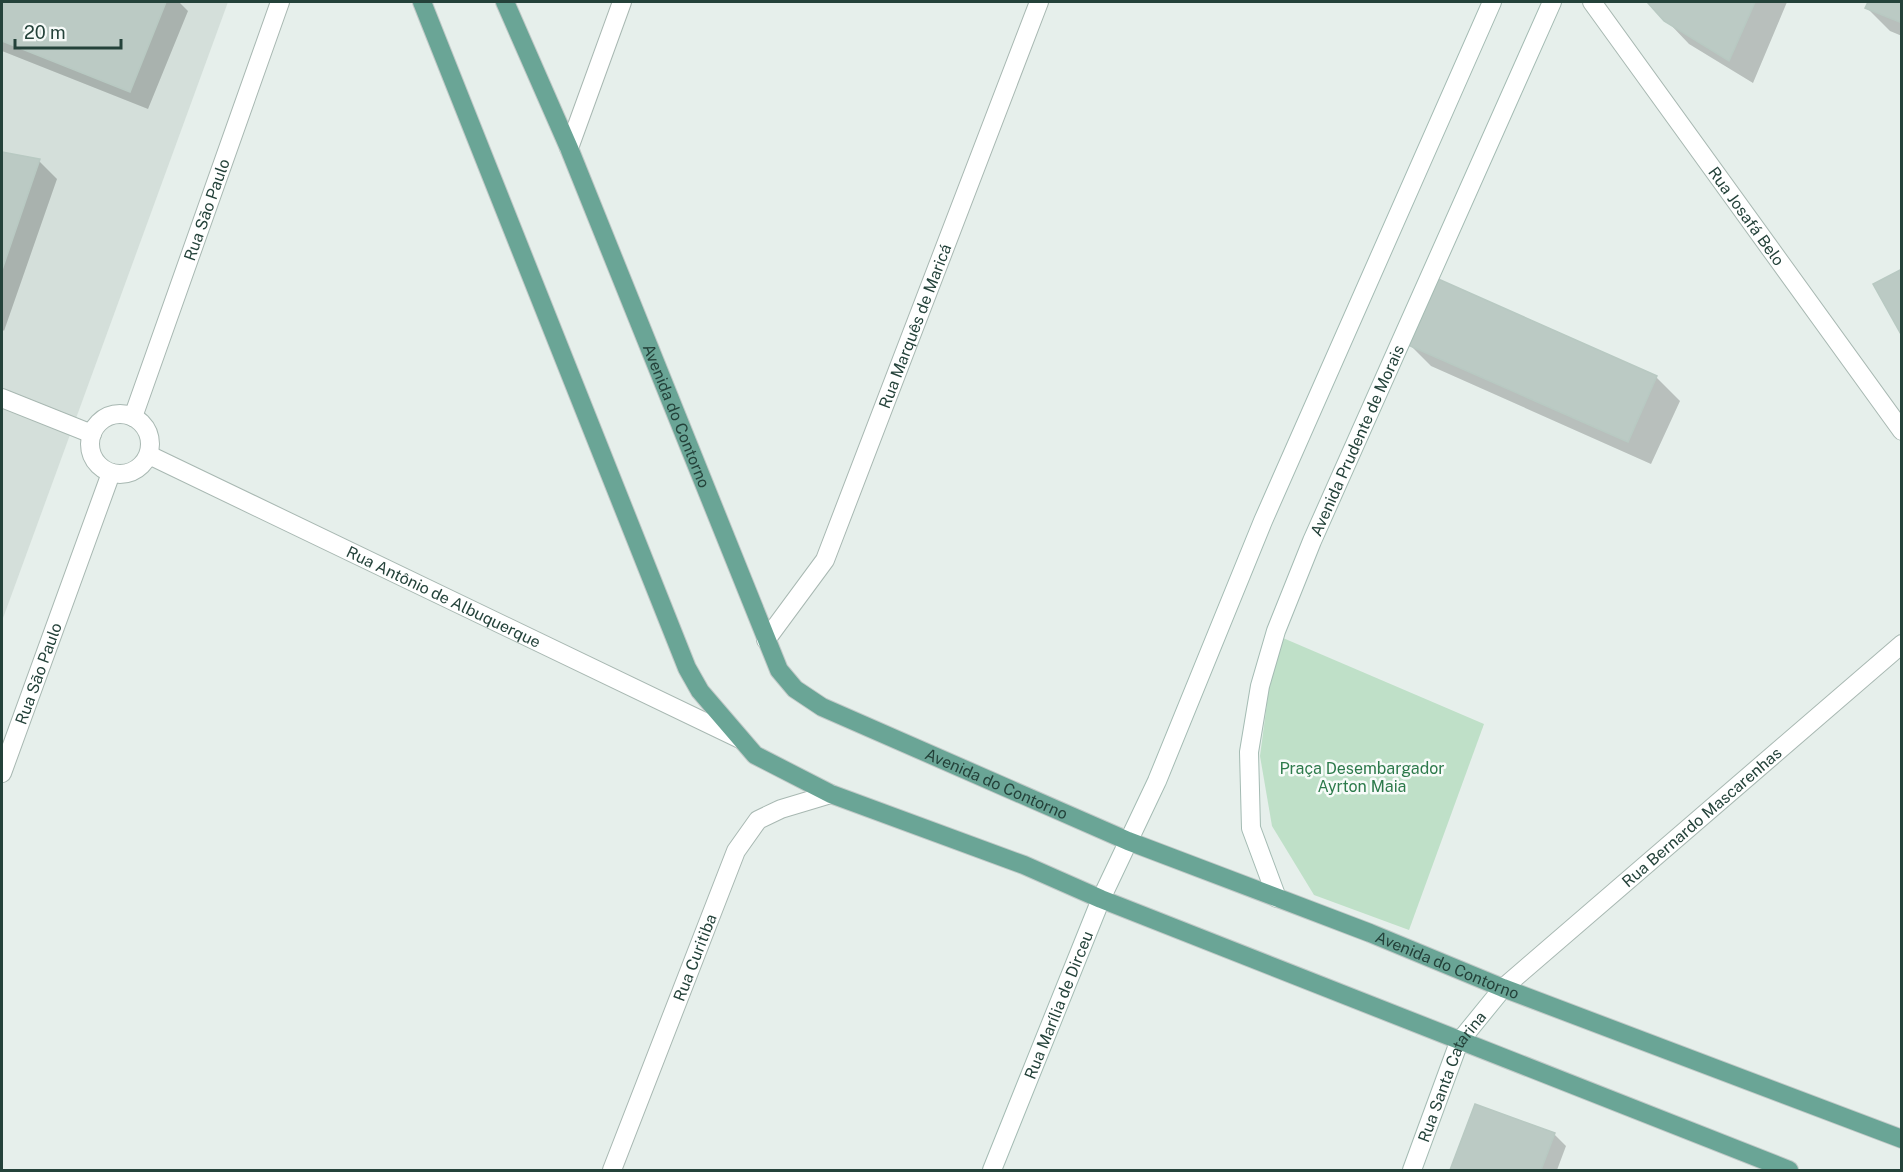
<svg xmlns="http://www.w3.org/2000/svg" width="1903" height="1172" font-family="'Public Sans',sans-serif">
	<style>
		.built { fill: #d4dfda }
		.green { fill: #bfe0c8 }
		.shadow { fill: #0003 }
		.building { fill: #bbcac4; stroke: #b8c9c2; stroke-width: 1.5 }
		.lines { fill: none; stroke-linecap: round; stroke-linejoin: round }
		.street-casing { stroke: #a8b8b2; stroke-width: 20 }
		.secondary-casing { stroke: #a4bbb3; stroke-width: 20 }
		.primary-casing { stroke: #c2cac8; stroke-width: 20 }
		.street { stroke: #fff; stroke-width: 18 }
		.secondary { stroke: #fff; stroke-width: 18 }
		.primary { stroke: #6aa596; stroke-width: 18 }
		.labels { text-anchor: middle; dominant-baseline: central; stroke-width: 5; stroke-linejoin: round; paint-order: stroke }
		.street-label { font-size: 16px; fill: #24423a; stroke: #f7fbf9 }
		.park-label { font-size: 16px; fill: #2d7a4b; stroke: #f7fbf9 }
	</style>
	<rect width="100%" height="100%" fill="#e6efeb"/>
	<path class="built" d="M2 2H228L2 621Z"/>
	<path class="green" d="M1276 635 1484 724 1409 930 1314 895 1272 826 1260 756Z"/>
	<path class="shadow" d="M2 2H179L188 11 148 109 2 51Z
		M1649 2H1787L1753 83 1689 44Z
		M1869 2H1902V36L1890 31 1867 8Z
		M2 154 39 161 57 179 4 331 2 329Z
		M1436 280 1657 378 1680 401 1651 464 1431 366 1408 343Z
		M1476 1105 1554 1134 1566 1146 1557 1170H1452Z"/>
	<path class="building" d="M2 2H166L130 92 2 41Z
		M1647 2H1755L1729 61 1664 21Z
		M1868 2H1902V23L1865 8Z
		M2 152 40 159 2 270Z
		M1902 269V336L1873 284Z
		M1436 278 1657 376 1628 442 1406 344Z
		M1475 1104 1555 1133 1541 1170H1450Z"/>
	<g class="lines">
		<g class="street-casing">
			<g id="street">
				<path id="s1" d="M1592 2 1902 431"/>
				<path d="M569 148 622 2"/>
				<path d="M2 398 92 434"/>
				<circle cx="120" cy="444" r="30"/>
				<path id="s2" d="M133 417 280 2"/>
				<path id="s3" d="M149 455 740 739"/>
				<path id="s4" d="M766 640 825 560 1039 2"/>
				<path id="s5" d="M2 773 111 473"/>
				<path id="s6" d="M1503 988 1902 644"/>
				<path id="s7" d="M612 1170 736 851 758 820 781 809 831 794"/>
			</g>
		</g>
		<g class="secondary-casing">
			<g id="secondary">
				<path id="s8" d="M1277 898 1251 828 1249 752 1260 686 1276 631 1312 541 1552 2"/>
				<path id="s9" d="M992 1170 1101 899 1157 781 1263 521 1492 2"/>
				<path id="s10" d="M1412 1170 1459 1042 1503 988"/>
			</g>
		</g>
		<g class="primary-casing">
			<g id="primary">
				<path d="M422 2 687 668 700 691 755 755 831 794 1024 865 1101 899 1789 1170"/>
				<path id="s11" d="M505 2 569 148 779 670 795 689 822 707 1128 841 1370 933 1503 988 1902 1139"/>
			</g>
		</g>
		<use href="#street" class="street"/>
		<use href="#secondary" class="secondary"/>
		<use href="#primary" class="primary"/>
	</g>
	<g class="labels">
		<g class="street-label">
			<text stroke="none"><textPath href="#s2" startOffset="220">Rua São Paulo</textPath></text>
			<text stroke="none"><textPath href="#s1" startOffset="264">Rua Josafá Belo</textPath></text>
			<text stroke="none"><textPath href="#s4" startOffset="350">Rua Marquês de Maricá</textPath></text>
			<text stroke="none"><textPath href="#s11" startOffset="448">Avenida do Contorno</textPath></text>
			<text stroke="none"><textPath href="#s8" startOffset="482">Avenida Prudente de Morais</textPath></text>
			<text stroke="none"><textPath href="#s3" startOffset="327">Rua Antônio de Albuquerque</textPath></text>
			<text stroke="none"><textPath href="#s5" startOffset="106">Rua São Paulo</textPath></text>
			<text stroke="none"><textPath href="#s11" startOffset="970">Avenida do Contorno</textPath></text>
			<text stroke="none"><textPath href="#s6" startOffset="262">Rua Bernardo Mascarenhas</textPath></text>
			<text stroke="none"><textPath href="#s7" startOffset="228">Rua Curitiba</textPath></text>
			<text stroke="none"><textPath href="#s11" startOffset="1456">Avenida do Contorno</textPath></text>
			<text stroke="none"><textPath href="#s9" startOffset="178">Rua Marília de Dirceu</textPath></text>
			<text stroke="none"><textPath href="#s10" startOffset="102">Rua Santa Catarina</textPath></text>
		</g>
		<g class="park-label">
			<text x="1362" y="768">Praça Desembargador<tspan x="1362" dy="18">Ayrton Maia</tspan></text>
		</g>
	</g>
	<rect width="1903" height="1172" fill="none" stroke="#24423a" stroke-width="6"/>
	<path d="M15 39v9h106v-9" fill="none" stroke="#24423a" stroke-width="3"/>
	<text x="24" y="39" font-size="18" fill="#24423a" stroke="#f7fbf9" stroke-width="4.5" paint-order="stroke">20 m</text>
</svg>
